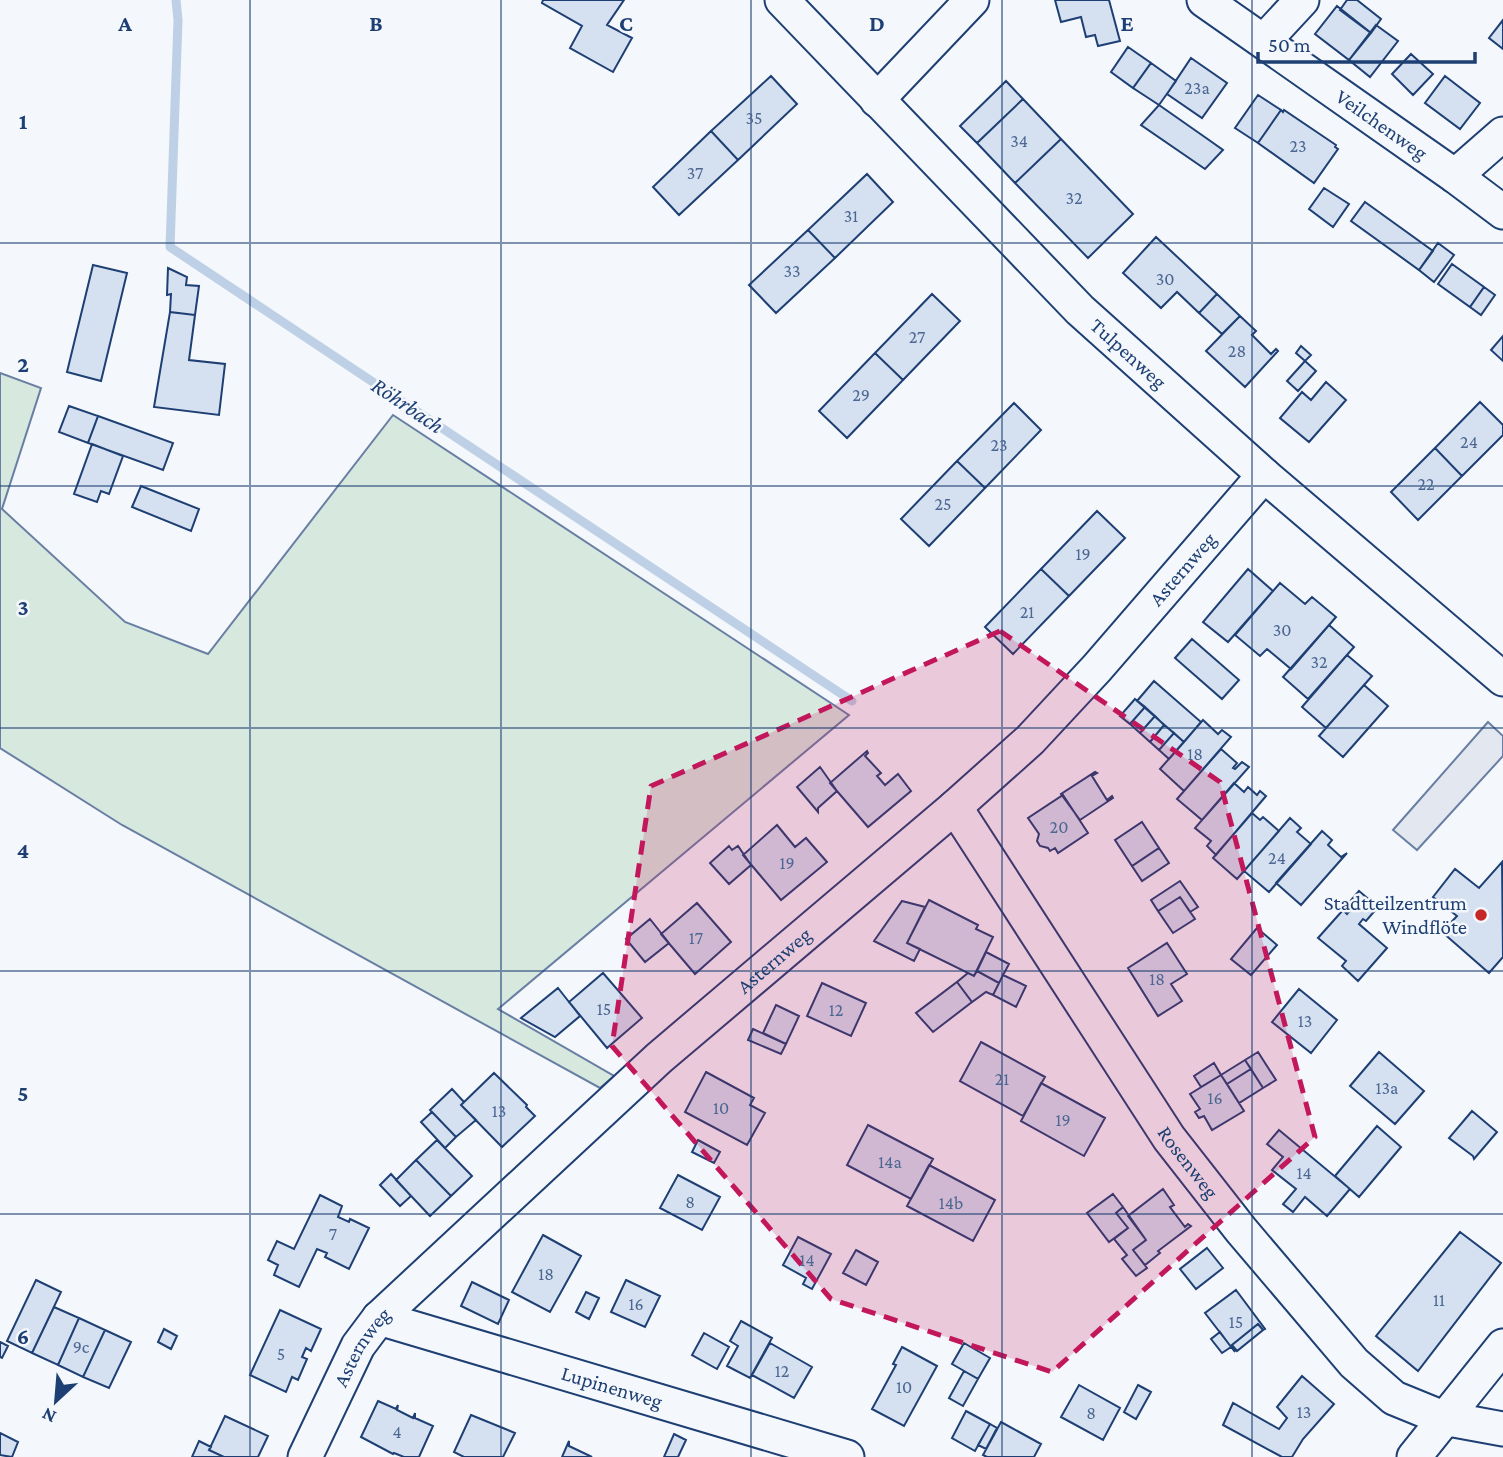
<svg xmlns="http://www.w3.org/2000/svg" width="1503" height="1457" font-family="'Crimson Pro',serif">
	<style>
		.green { fill: #d7e8df; stroke: #687fa3; stroke-width: 2 }
		.parking { fill: #e3e8f0; stroke: #687fa3; stroke-width: 2 }
		.lines { fill: none; stroke-linecap: round; stroke-linejoin: round }
		.stream { stroke: #bed0e5; stroke-width: 9 }
		.building { fill: #d5e0f0; stroke: #1d3f73; stroke-width: 2 }
		.minor-casing { stroke: #1d3f73; stroke-width: 37 }
		.minor { stroke: #f4f7fb; stroke-width: 33 }
		.marked { fill: #c2185b; fill-opacity: 0.2; stroke: #c2185b; stroke-width: 5; stroke-dasharray: 14 9; stroke-linejoin: round }
		.grid { fill: none; stroke: #1d3f73; stroke-width: 2; stroke-opacity: 0.55 }
		.poi-dot { fill: #c62828; stroke: #f4f7fb; stroke-width: 2.5 }
		.labels { text-anchor: middle; dominant-baseline: central; stroke-width: 5; stroke-linejoin: round; paint-order: stroke }
		.number-label { font-size: 18px; fill: #4b6792 }
		.street-label { font-size: 21px; fill: #1d3f73; stroke: #f4f7fb }
		.poi-label { font-size: 21px; fill: #1d3f73; stroke: #f4f7fb; text-anchor: end }
		.water-label { font-size: 23px; font-style: italic; fill: #1d3f73; stroke: #f4f7fb }
		.grid-label { font-size: 23px; text-anchor: middle; font-weight: bold; fill: #1d3f73; stroke: #f4f7fb; stroke-width: 5; stroke-linejoin: round; paint-order: stroke }
	</style>
	<rect width="100%" height="100%" fill="#f4f7fb"/>
	<path class="green" d="M0 373 41 388 2 509 125 622 208 654 393 415 849 715 498 1009 614 1076 600 1088 122 825 0 748Z"/>
	<path class="parking" d="M1488 722 1503 736V756L1417 850 1393 830Z"/>
	<g class="lines">
		<path class="stream" d="M176 0 178 20 170 247 852 701"/>
	</g>
	<path class="building" d="M543 0H624L607 25 632 38 613 72 570 48 582 26 542 3Z
		M1055 0H1109L1120 41 1098 46 1095 35 1086 37 1081 17 1061 22Z
		M1347 0H1357L1381 19 1371 33 1340 10Z
		M1337 6 1371 33 1349 60 1315 34Z
		M1503 20V49L1489 38Z
		M1376 25 1398 41 1370 77 1349 60Z
		M1128 47 1151 63 1133 88 1111 72Z
		M1411 54 1433 74 1413 95 1392 74Z
		M1191 58 1227 83 1202 118 1167 94Z
		M1151 63 1176 81 1159 105 1133 88Z
		M771 76 797 104 738 160 711 131Z
		M1445 76 1480 103 1460 129 1425 103Z
		M1006 81 1023 99 977 143 960 126Z
		M1258 95 1281 110 1258 143 1235 128Z
		M1023 99 1061 139 1015 183 977 143Z
		M1159 105 1209 140 1223 150 1205 169 1141 125Z
		M1281 110 1283 112 1284 110 1336 145 1335 147 1338 149 1314 183 1258 143Z
		M711 131 738 160 679 215 653 187Z
		M1061 139 1133 214 1088 258 1015 183Z
		M867 174 893 202 835 258 808 230Z
		M1324 188 1349 204 1333 227 1309 209Z
		M1365 202 1433 251 1419 270 1351 221Z
		M808 230 835 258 776 313 749 285Z
		M1156 237 1217 294 1199 313 1177 292 1161 308 1123 273Z
		M1438 243 1454 255 1434 282 1419 270Z
		M1452 264 1484 287 1470 307 1438 284Z
		M93 265 127 273 101 381 67 372Z
		M168 268 187 277 186 285 199 286 195 315 170 312 171 294 167 295Z
		M1484 287 1495 295 1481 315 1470 307Z
		M932 294 960 321 903 380 875 353Z
		M1217 294 1240 316 1222 334 1199 313Z
		M170 312 195 315 189 360 225 364 219 415 154 407Z
		M1240 316 1256 331 1252 335 1271 354 1276 349 1278 351 1245 387 1206 351Z
		M1503 336V361L1491 350Z
		M1301 346 1311 355 1305 361 1296 353Z
		M875 353 903 380 847 438 819 411Z
		M1305 361 1316 371 1298 391 1287 381Z
		M1326 382 1346 400 1309 442 1280 418 1302 392 1311 400Z
		M1480 402 1503 425V435L1462 476 1435 448Z
		M1014 403 1041 430 985 488 957 461Z
		M69 406 98 416 88 443 59 432Z
		M98 416 173 443 163 470 88 443Z
		M92 444 123 456 109 494 101 491 97 502 74 494Z
		M1435 448 1462 476 1418 520 1391 492Z
		M957 461 985 488 929 546 901 519Z
		M141 486 199 509 191 531 132 507Z
		M1097 511 1125 538 1069 596 1041 569Z
		M1041 569 1069 596 1013 654 985 627Z
		M1248 569 1273 591 1228 642 1203 622Z
		M1280 583 1305 604 1312 597 1336 617 1291 669 1267 649 1260 656 1235 635Z
		M1329 625 1354 647 1308 699 1283 677Z
		M1192 639 1239 680 1222 699 1175 658Z
		M1347 655 1372 676 1326 728 1302 707Z
		M1154 681 1201 722 1184 742 1137 701Z
		M1364 685 1388 706 1343 757 1319 736Z
		M1135 699 1145 707 1130 724 1120 716Z
		M1145 707 1155 716 1140 733 1130 724Z
		M1155 716 1164 725 1150 742 1140 733Z
		M1203 720 1218 734 1222 730 1231 737 1184 791 1160 769Z
		M1164 725 1174 733 1159 750 1150 742Z
		M1174 733 1184 742 1169 759 1159 750Z
		M1221 749 1237 763 1233 768 1235 769 1242 762 1249 767 1202 820 1177 799Z
		M867 751 868 753 865 756 881 773 877 776 885 785 898 774 911 791 868 827 830 783Z
		M820 767 837 791 818 808V812L797 787Z
		M1095 772 1097 773 1092 776 1107 800 1112 796 1113 798 1080 820 1061 794Z
		M1234 783 1244 792 1248 787 1257 795 1260 791 1266 796 1216 855 1207 846 1211 841 1195 828Z
		M1063 795 1088 833 1058 853 1055 848 1050 851 1048 848 1040 846 1037 841 1039 834 1028 818Z
		M1252 813 1260 820 1263 817 1279 831 1237 879 1213 858Z
		M1290 818 1301 828 1297 832 1311 844 1269 892 1244 871Z
		M1142 822 1159 848 1132 866 1115 840Z
		M777 825 795 847 806 838 827 862 781 900 743 855Z
		M1322 831 1332 840 1328 845 1341 857 1347 853 1301 905 1276 883Z
		M729 846 732 850 738 846 751 865 729 884 710 863Z
		M1159 848 1169 863 1142 881 1132 866Z
		M1502 862 1503 957 1489 973 1442 932 1457 916 1433 897 1455 869 1479 888Z
		M1180 881 1198 907 1190 912 1180 897 1158 911 1151 900Z
		M1359 891 1378 907 1366 921 1363 919 1359 924 1387 948 1358 981 1342 966 1346 961 1318 938 1343 910 1347 914 1351 909 1347 905Z
		M1180 897 1195 919 1173 933 1158 911Z
		M929 900 978 925 976 929 993 937 974 976 907 943Z
		M902 901 925 907 907 943 920 949 914 961 874 941Z
		M697 903 731 942 695 974 661 934Z
		M650 919 669 943 645 962 626 939Z
		M1257 928 1277 945 1251 975 1231 959Z
		M1167 943 1187 974 1171 984 1182 1001 1158 1016 1128 968Z
		M986 952 1009 964 999 983 977 971Z
		M977 971 999 983 993 995 986 992 972 1002 957 982 968 973 974 976Z
		M603 973 642 1018 607 1048 569 1002Z
		M1003 975 1026 986 1016 1007 993 995Z
		M957 982 972 1002 933 1032 916 1013Z
		M822 983 866 1003 851 1036 807 1016Z
		M558 988 580 1016 555 1037 521 1018Z
		M1299 989 1337 1020 1311 1053 1272 1022Z
		M776 1005 799 1016 786 1044 763 1033Z
		M753 1029 786 1044 781 1054 748 1040Z
		M981 1042 1045 1077 1023 1116 960 1081Z
		M1258 1052 1276 1080 1263 1088 1245 1060Z
		M1379 1052 1424 1091 1395 1124 1350 1086Z
		M1245 1060 1251 1069 1227 1084 1221 1075Z
		M1214 1063 1221 1075 1201 1087 1194 1076Z
		M1251 1069 1263 1088 1239 1103 1227 1084Z
		M706 1072 754 1098 750 1105 765 1113 747 1145 685 1112Z
		M494 1073 527 1105 526 1107 535 1116 502 1147 461 1105Z
		M1221 1075 1244 1111 1212 1130 1204 1116 1199 1118 1195 1112 1200 1109 1190 1094Z
		M1041 1083 1105 1118 1084 1156 1021 1121Z
		M452 1089 464 1102 461 1105 476 1120 456 1137 430 1110Z
		M1472 1111 1497 1132 1474 1159 1473 1156 1449 1138Z
		M432 1112 456 1137 445 1148 421 1122Z
		M868 1125 933 1159 911 1199 847 1165Z
		M1377 1126 1401 1147 1359 1197 1335 1176Z
		M1279 1130 1350 1189 1327 1216 1305 1197 1293 1212 1283 1204 1296 1189 1272 1170 1283 1157 1267 1144Z
		M437 1140 472 1176 451 1196 416 1160Z
		M698 1140 720 1152 714 1163 692 1152Z
		M416 1160 451 1196 430 1216 396 1180Z
		M929 1165 995 1200 973 1241 907 1206Z
		M391 1174 411 1196 400 1206 380 1185Z
		M678 1175 720 1197 702 1230 660 1208Z
		M1163 1189 1174 1205 1170 1207 1185 1227 1188 1224 1191 1226 1158 1251 1160 1253 1145 1265 1133 1250 1146 1240 1128 1216Z
		M1113 1194 1123 1207 1116 1213 1128 1228 1109 1242 1087 1213Z
		M320 1195 342 1206 338 1217 349 1222 350 1219 369 1228 349 1269 325 1257 327 1253 317 1249 299 1287 274 1275 278 1265 268 1260 277 1241 294 1249Z
		M1123 1207 1146 1240 1133 1250 1147 1268 1136 1276 1122 1259 1127 1255 1114 1239 1128 1228 1116 1213Z
		M1460 1232 1501 1263 1418 1371 1376 1336Z
		M543 1235 581 1256 550 1312 512 1292Z
		M798 1237 831 1254 812 1289 803 1284 806 1278 783 1265Z
		M1207 1248 1223 1268 1196 1289 1180 1269Z
		M856 1250 878 1262 866 1285 843 1273Z
		M36 1280 61 1292 32 1353 7 1341Z
		M626 1280 660 1296 645 1327 611 1312Z
		M472 1282 509 1300 498 1324 461 1306Z
		M1236 1290 1265 1329 1263 1330 1258 1324 1232 1345 1235 1352 1205 1313Z
		M586 1292 599 1298 589 1319 576 1312Z
		M54 1307 79 1318 58 1365 32 1353Z
		M280 1310 321 1329 311 1351 306 1348 302 1357 307 1359 298 1380 292 1377 286 1392 250 1375Z
		M79 1318 105 1330 83 1377 58 1365Z
		M741 1321 772 1338 750 1378 727 1366 738 1346 730 1341Z
		M1258 1324 1263 1330 1237 1351 1232 1345Z
		M164 1329 177 1336 171 1349 158 1342Z
		M105 1330 131 1342 109 1388 83 1377Z
		M1220 1332 1231 1347 1222 1353 1211 1339Z
		M704 1333 729 1347 717 1369 692 1355Z
		M0 1342 8 1346 2 1358 0 1357Z
		M770 1343 812 1367 794 1398 752 1375Z
		M964 1343 990 1358 978 1379 952 1364Z
		M902 1347 937 1366 904 1426 872 1409 896 1365 893 1364Z
		M964 1371 978 1379 963 1406 949 1398Z
		M1302 1376 1334 1404 1303 1439 1292 1457H1282L1223 1425 1233 1403 1279 1429 1287 1418 1277 1407Z
		M1079 1385 1120 1408 1103 1440 1061 1417Z
		M1138 1385 1151 1392 1136 1419 1124 1412Z
		M378 1401 396 1409 398 1405 397 1410 413 1418 415 1413V1418L433 1426 419 1457H404L394 1453 393 1454 361 1437Z
		M966 1411 990 1424 975 1451 952 1438Z
		M471 1415 515 1433 503 1457H464L454 1452Z
		M225 1416 268 1436 258 1457H224L209 1450Z
		M1001 1422 1041 1444 1034 1457H987L983 1455Z
		M990 1424 997 1428 986 1449 978 1445Z
		M0 1433 18 1442 12 1457 0 1455Z
		M674 1434 686 1440 678 1457H664Z
		M199 1441 211 1447 209 1450 224 1457H192Z
		M569 1441V1446L592 1457H562Z"/>
	<g class="lines">
		<g class="minor-casing">
			<g id="minor">
				<path id="s1" d="M782 0 1080 310 1264 475 1503 679"/>
				<path id="s2" d="M1204 0 1455 176 1503 212"/>
				<path d="M1264 41 1302 0"/>
				<path d="M877 100 972 0"/>
				<path d="M1455 176 1503 134"/>
				<path id="s3" d="M955 807 1169 1138 1241 1230 1354 1363 1394 1398 1443 1418 1503 1429"/>
				<path id="s4" d="M379 1318 847 1457"/>
				<path id="s5" d="M305 1457 358 1346 379 1318 659 1058 955 807 1030 740 1097 668 1264 475"/>
				<path d="M1414 1457 1503 1346"/>
			</g>
		</g>
		<use href="#minor" class="minor"/>
	</g>
	<path class="marked" d="M1000 631 1220 782 1315 1137 1052 1372 831 1299 612 1046 651 786Z"/>
	<path class="grid" d="M250 0V1457M501 0V1457M751 0V1457M1002 0V1457M1252 0V1457M0 243H1503M0 486H1503M0 728H1503M0 971H1503M0 1214H1503"/>
	<circle class="poi-dot" cx="1481" cy="915" r="7"/>
	<g class="labels">
		<g class="number-label">
			<text x="1197" y="88">23a</text>
			<text x="754" y="118">35</text>
			<text x="1019" y="141">34</text>
			<text x="1298" y="146">23</text>
			<text x="695" y="173">37</text>
			<text x="1074" y="198">32</text>
			<text x="851" y="216">31</text>
			<text x="792" y="271">33</text>
			<text x="1165" y="279">30</text>
			<text x="917" y="337">27</text>
			<text x="1237" y="351">28</text>
			<text x="861" y="395">29</text>
			<text x="1469" y="442">24</text>
			<text x="999" y="445">23</text>
			<text x="1426" y="484">22</text>
			<text x="943" y="504">25</text>
			<text x="1083" y="554">19</text>
			<text x="1027" y="612">21</text>
			<text x="1282" y="630">30</text>
			<text x="1319" y="662">32</text>
			<text x="1195" y="754">18</text>
			<text x="1059" y="827">20</text>
			<text x="1277" y="858">24</text>
			<text x="787" y="863">19</text>
			<text x="696" y="938">17</text>
			<text x="1157" y="979">18</text>
			<text x="604" y="1009">15</text>
			<text x="836" y="1010">12</text>
			<text x="1305" y="1021">13</text>
			<text x="1002" y="1079">21</text>
			<text x="1387" y="1088">13a</text>
			<text x="1215" y="1098">16</text>
			<text x="721" y="1108">10</text>
			<text x="499" y="1111">13</text>
			<text x="1063" y="1120">19</text>
			<text x="890" y="1162">14a</text>
			<text x="1304" y="1173">14</text>
			<text x="690" y="1202">8</text>
			<text x="951" y="1203">14b</text>
			<text x="333" y="1234">7</text>
			<text x="807" y="1260">14</text>
			<text x="546" y="1274">18</text>
			<text x="1439" y="1300">11</text>
			<text x="636" y="1304">16</text>
			<text x="1236" y="1322">15</text>
			<text x="81" y="1347">9c</text>
			<text x="281" y="1354">5</text>
			<text x="782" y="1371">12</text>
			<text x="904" y="1387">10</text>
			<text x="1304" y="1412">13</text>
			<text x="1091" y="1413">8</text>
			<text x="397" y="1432">4</text>
		</g>
		<g class="street-label">
			<text stroke="none"><textPath href="#s2" startOffset="217">Veilchenweg</textPath></text>
			<text stroke="none"><textPath href="#s1" startOffset="495">Tulpenweg</textPath></text>
			<text stroke="none"><textPath href="#s5" startOffset="1258">Asternweg</textPath></text>
			<text stroke="none"><textPath href="#s5" startOffset="691">Asternweg</textPath></text>
			<text stroke="none"><textPath href="#s3" startOffset="425">Rosenweg</textPath></text>
			<text stroke="none"><textPath href="#s5" startOffset="124">Asternweg</textPath></text>
			<text stroke="none"><textPath href="#s4" startOffset="243">Lupinenweg</textPath></text>
		</g>
		<g class="poi-label">
			<text x="1467" y="903">Stadtteilzentrum<tspan x="1467" dy="24">Windflöte</tspan></text>
		</g>
		<g class="water-label">
			<text transform="translate(408 405) rotate(34)">Röhrbach</text>
		</g>
	</g>
	<g class="grid-label">
		<text x="125" y="31">A</text>
		<text x="376" y="31">B</text>
		<text x="626" y="31">C</text>
		<text x="877" y="31">D</text>
		<text x="1127" y="31">E</text>
		<text x="23" y="129">1</text>
		<text x="23" y="372">2</text>
		<text x="23" y="615">3</text>
		<text x="23" y="858">4</text>
		<text x="23" y="1101">5</text>
		<text x="23" y="1344">6</text>
	</g>
	<g transform="translate(56 1401) rotate(206)" stroke="#f4f7fb" stroke-width="5" paint-order="stroke">
	<path d="M0-5L12 26L0 18L-12 26Z" fill="#1d3f73"/>
	<text y="-10" font-size="19" font-weight="bold" text-anchor="middle" fill="#1d3f73">N</text>
	</g>
	<path d="M1258 52v10h217v-10" fill="none" stroke="#1d3f73" stroke-width="3.5"/>
	<text x="1268" y="52" font-size="21" fill="#1d3f73" stroke="#f4f7fb" stroke-width="5" paint-order="stroke">50 m</text>
</svg>
